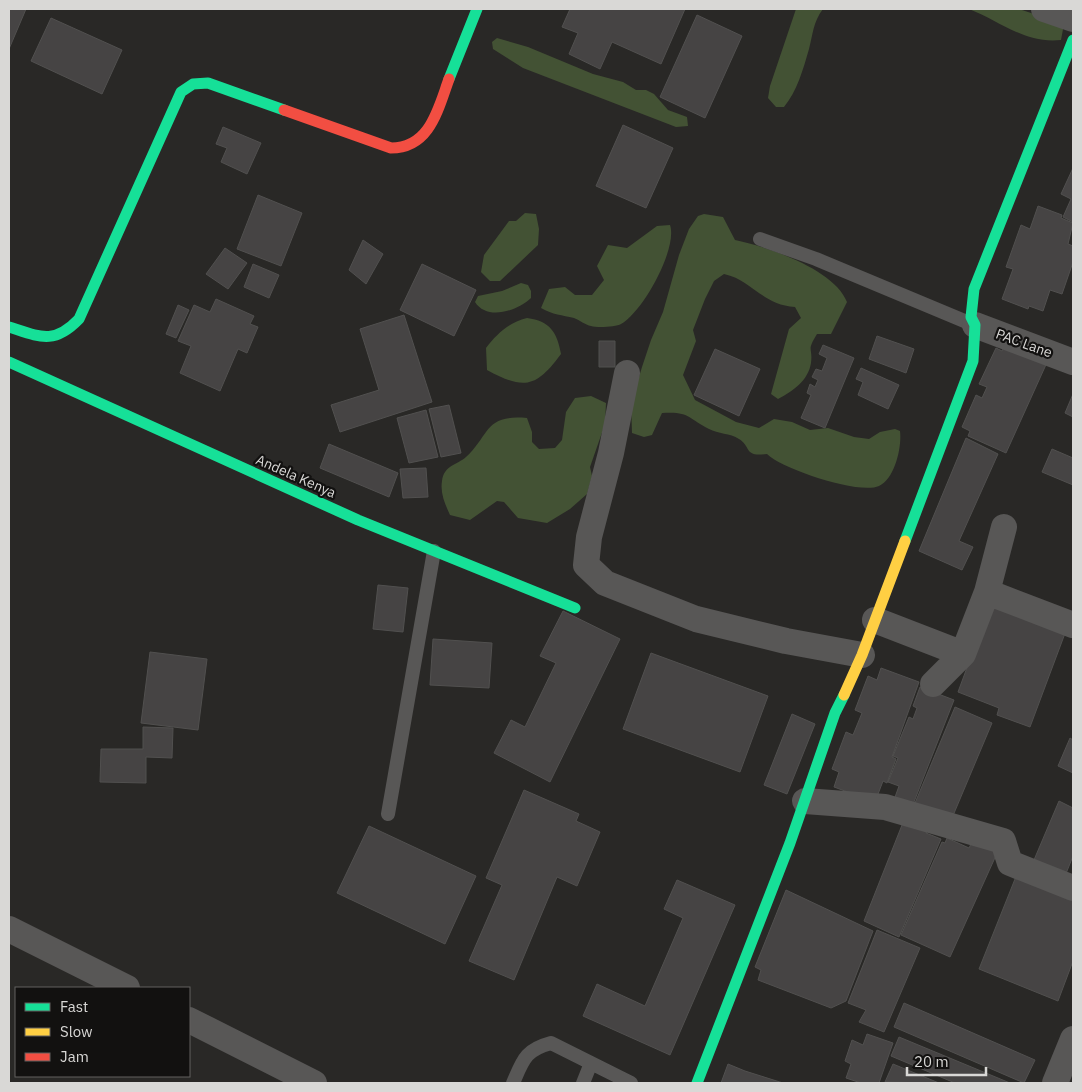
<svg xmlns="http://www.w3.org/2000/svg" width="1082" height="1092" font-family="'IBM Plex Sans',sans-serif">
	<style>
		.forest { fill: #435234 }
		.building { fill: #464444; stroke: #51504f }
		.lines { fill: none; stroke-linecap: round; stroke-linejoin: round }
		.lane { stroke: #585756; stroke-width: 14 }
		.street { stroke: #585756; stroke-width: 26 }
		.fast { stroke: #16e098; stroke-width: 11 }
		.slow { stroke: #ffcf43; stroke-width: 11 }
		.jam { stroke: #f24e42; stroke-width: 11 }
		.labels { text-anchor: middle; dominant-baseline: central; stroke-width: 4.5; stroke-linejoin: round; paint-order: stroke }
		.street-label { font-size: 14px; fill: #d9d8d6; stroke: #121110 }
	</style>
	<rect width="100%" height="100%" fill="#292826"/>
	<path class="forest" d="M796 9H823C813 22 813 34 809 49 803 70 797 91 784 107H776L768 98 770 86Z
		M969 9H1019L1064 24 1061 40C1025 44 1000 21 969 9Z
		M497 38 528 47 593 74 623 82 636 90H646L654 94 668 110 687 117 688 126 676 127 523 68 493 49 492 42Z
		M525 213 536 214 539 229 538 245 500 281H490L481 272 484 255 509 221H516Z
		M704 214 723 217 735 240C768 247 834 269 847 302L831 334H817C806 352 813 346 811 363 808 381 793 391 778 399L771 394 789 329 801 318 795 307C762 305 752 280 724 274L714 281 705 299 693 330 696 341 683 375 695 400 736 422 759 428 774 419 792 422 810 430 828 428 854 437 869 439 880 432 895 429 900 431C902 447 895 479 879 486 859 495 782 469 767 454 743 457 752 447 739 439 730 433 718 434 709 429 688 418 689 411 662 413L652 435 644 437 632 433 631 404 642 367 651 340 663 312 679 255 689 229 698 216Z
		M670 225C678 248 643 312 621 324 616 327 597 328 591 326 585 325 580 320 574 318 562 315 553 315 541 308L549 289 565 287 575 295H592L604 280 597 266 608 245 627 248 657 226Z
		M521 283 528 285 531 291V298C517 311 487 321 475 302L478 296 502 291Z
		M527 318C550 321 557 332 561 354 536 388 524 390 487 370L486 348C497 334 508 323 527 318Z
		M591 396 606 403 605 424 590 467 592 476 587 494 570 509 547 523 518 518 504 502 497 501 470 520 450 515C445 504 440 493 442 481 444 465 457 465 466 457 490 435 484 414 527 418L532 432V442L539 449 555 448 562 440 566 412 575 398Z"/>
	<path class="building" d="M9 9H26L9 49Z
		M570 9H685L661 64 612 42 600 69 569 54 578 33 562 27Z
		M697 15 742 36 705 118 660 97Z
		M51 18 122 50 102 94 31 61Z
		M623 125 673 148 646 208 596 186Z
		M223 127 261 143 247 174 221 162 227 148 216 144Z
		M1073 168V222L1063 217 1071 199 1061 194Z
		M258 195 302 213 281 266 237 249Z
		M1038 206 1062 215 1061 218 1073 223 1068 244 1073 246V262L1062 294 1050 290 1043 311 1029 306 1028 309 1002 299 1013 269 1006 267 1021 225 1030 229Z
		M363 240 383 254 366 284 349 270Z
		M225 248 247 263 228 289 206 274Z
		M253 264 279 275 269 298 244 287Z
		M422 264 476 290 454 336 400 310Z
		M216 299 254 316 250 324 258 327 247 353 238 349 220 391 180 373 191 346 178 341 194 305 210 312Z
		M178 305 189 310 176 338 166 334Z
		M404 315 432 402 340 432 331 405 379 390 360 329Z
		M877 336 914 349 906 373 869 359Z
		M1008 339 1049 358 1006 453 968 436 970 431 962 427 976 395 982 398 987 387 979 384 996 348 1002 351Z
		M599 341H615V367H599Z
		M823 345 854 358 825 428 801 418 811 395 807 393 810 384 815 387 818 380 812 377 816 369 822 371 827 358 819 354Z
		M715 349 760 369 739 416 694 395Z
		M861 368 899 385 888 409 858 395 863 382 856 379Z
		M1073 394V417L1065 413Z
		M449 405 461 453 441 457 429 409Z
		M426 410 438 457 409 463 397 418Z
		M966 438 998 454 959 541 973 547 962 570 919 551Z
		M329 444 398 473 389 497 320 468Z
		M1052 449 1073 458V485L1042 472Z
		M426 468 428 497 403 498 400 469Z
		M378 585 408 588 403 632 373 629Z
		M992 600 1067 628 1030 727 997 715 999 708 958 692Z
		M563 611 620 639 550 782 494 753 511 720 525 727 556 663 540 656Z
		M433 639 492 643 489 688 430 685Z
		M150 652 207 659 198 730 141 723Z
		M651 653 768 696 740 772 623 729Z
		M881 668 919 682 892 757 896 759 887 783 883 781 875 802 834 787 839 772 832 769 846 732 853 735 862 713 855 710 868 676 877 680Z
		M920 687 954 700 912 807 894 800 899 786 888 782 898 758 893 756 909 717 913 719 917 708 913 706Z
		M955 707 992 723 952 818 915 803Z
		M792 714 815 724 787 794 764 785Z
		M143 727 173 728 172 758 146 757V783L100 782 101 749H143Z
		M1070 738 1073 740V773L1058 766Z
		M524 790 579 814 576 821 600 832 577 886 557 877 514 980 469 961 502 885 486 878Z
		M1059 801 1073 808V856L1063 881 1031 867Z
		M904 820 928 830 926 833 941 839 899 937 864 921Z
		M369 826 476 876 445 944 337 893Z
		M947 838 969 848 973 840 998 851 950 957 901 935 942 842 945 843Z
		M1019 869 1073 891V961L1058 1001 979 969Z
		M677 880 735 905 670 1055 583 1016 597 984 645 1006 683 918 664 909Z
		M786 890 873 931 846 1001 831 1008 758 980 761 970 755 967Z
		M877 930 920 948 884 1032 859 1022 866 1010 848 1003Z
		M904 1003 1035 1060 1024 1083 894 1027Z
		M867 1034 893 1043 879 1083H861L846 1078 851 1064 845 1061 852 1040 863 1045Z
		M899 1037 1010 1083H955L891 1056Z
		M728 1064 745 1071 783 1083H721Z
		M893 1064 939 1083 885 1082Z"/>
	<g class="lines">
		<path class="lane" d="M760 239 816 259 974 325
			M388 814 434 551
			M513 1083C523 1060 525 1050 551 1043L631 1083
			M583 1083 591 1063"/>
		<path class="street" d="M1044 9 1073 19
			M975 325 1073 362
			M627 373 611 453 589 537 586 565 605 583 696 619 786 641 862 655
			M987 592 1073 625
			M875 620 963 654
			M933 684 963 654 987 592 1004 527
			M805 801 885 807 1003 841 1010 863 1073 888
			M9 929 127 988
			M189 1020 314 1083
			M1055 1083 1073 1039"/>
		<path class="fast" d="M449 79 477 9
			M9 327C40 337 54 345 79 319L181 92 193 84 208 83 284 110
			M9 362 358 520 575 608
			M905 541 973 361 975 325 971 317 974 289 1073 40
			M697 1083 790 843 835 713 844 695"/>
		<path class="slow" d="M844 695 862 655 905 541"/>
		<path class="jam" d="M284 110 391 148C430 148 438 109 449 79"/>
	</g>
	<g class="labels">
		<g class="street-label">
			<text transform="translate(1024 343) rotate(20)">PAC Lane</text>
			<text transform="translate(296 476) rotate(24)">Andela Kenya</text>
		</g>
	</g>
	<rect width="1082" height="1092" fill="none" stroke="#d9d8d6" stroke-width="20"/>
	<rect x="15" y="987" width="175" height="90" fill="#121110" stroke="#62615f"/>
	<rect x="25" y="1003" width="25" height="8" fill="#16e098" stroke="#62615f"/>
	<text x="60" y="1012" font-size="15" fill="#d9d8d6">Fast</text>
	<rect x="25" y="1028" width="25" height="8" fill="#ffcf43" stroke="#62615f"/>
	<text x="60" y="1037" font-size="15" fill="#d9d8d6">Slow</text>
	<rect x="25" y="1053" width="25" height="8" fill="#f24e42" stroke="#62615f"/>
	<text x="60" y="1062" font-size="15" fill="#d9d8d6">Jam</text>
	<path d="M907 1067v8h79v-8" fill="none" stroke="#d9d8d6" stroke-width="2.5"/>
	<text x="914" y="1067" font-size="15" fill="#d9d8d6" stroke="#121110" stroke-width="4" paint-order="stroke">20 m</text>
</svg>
